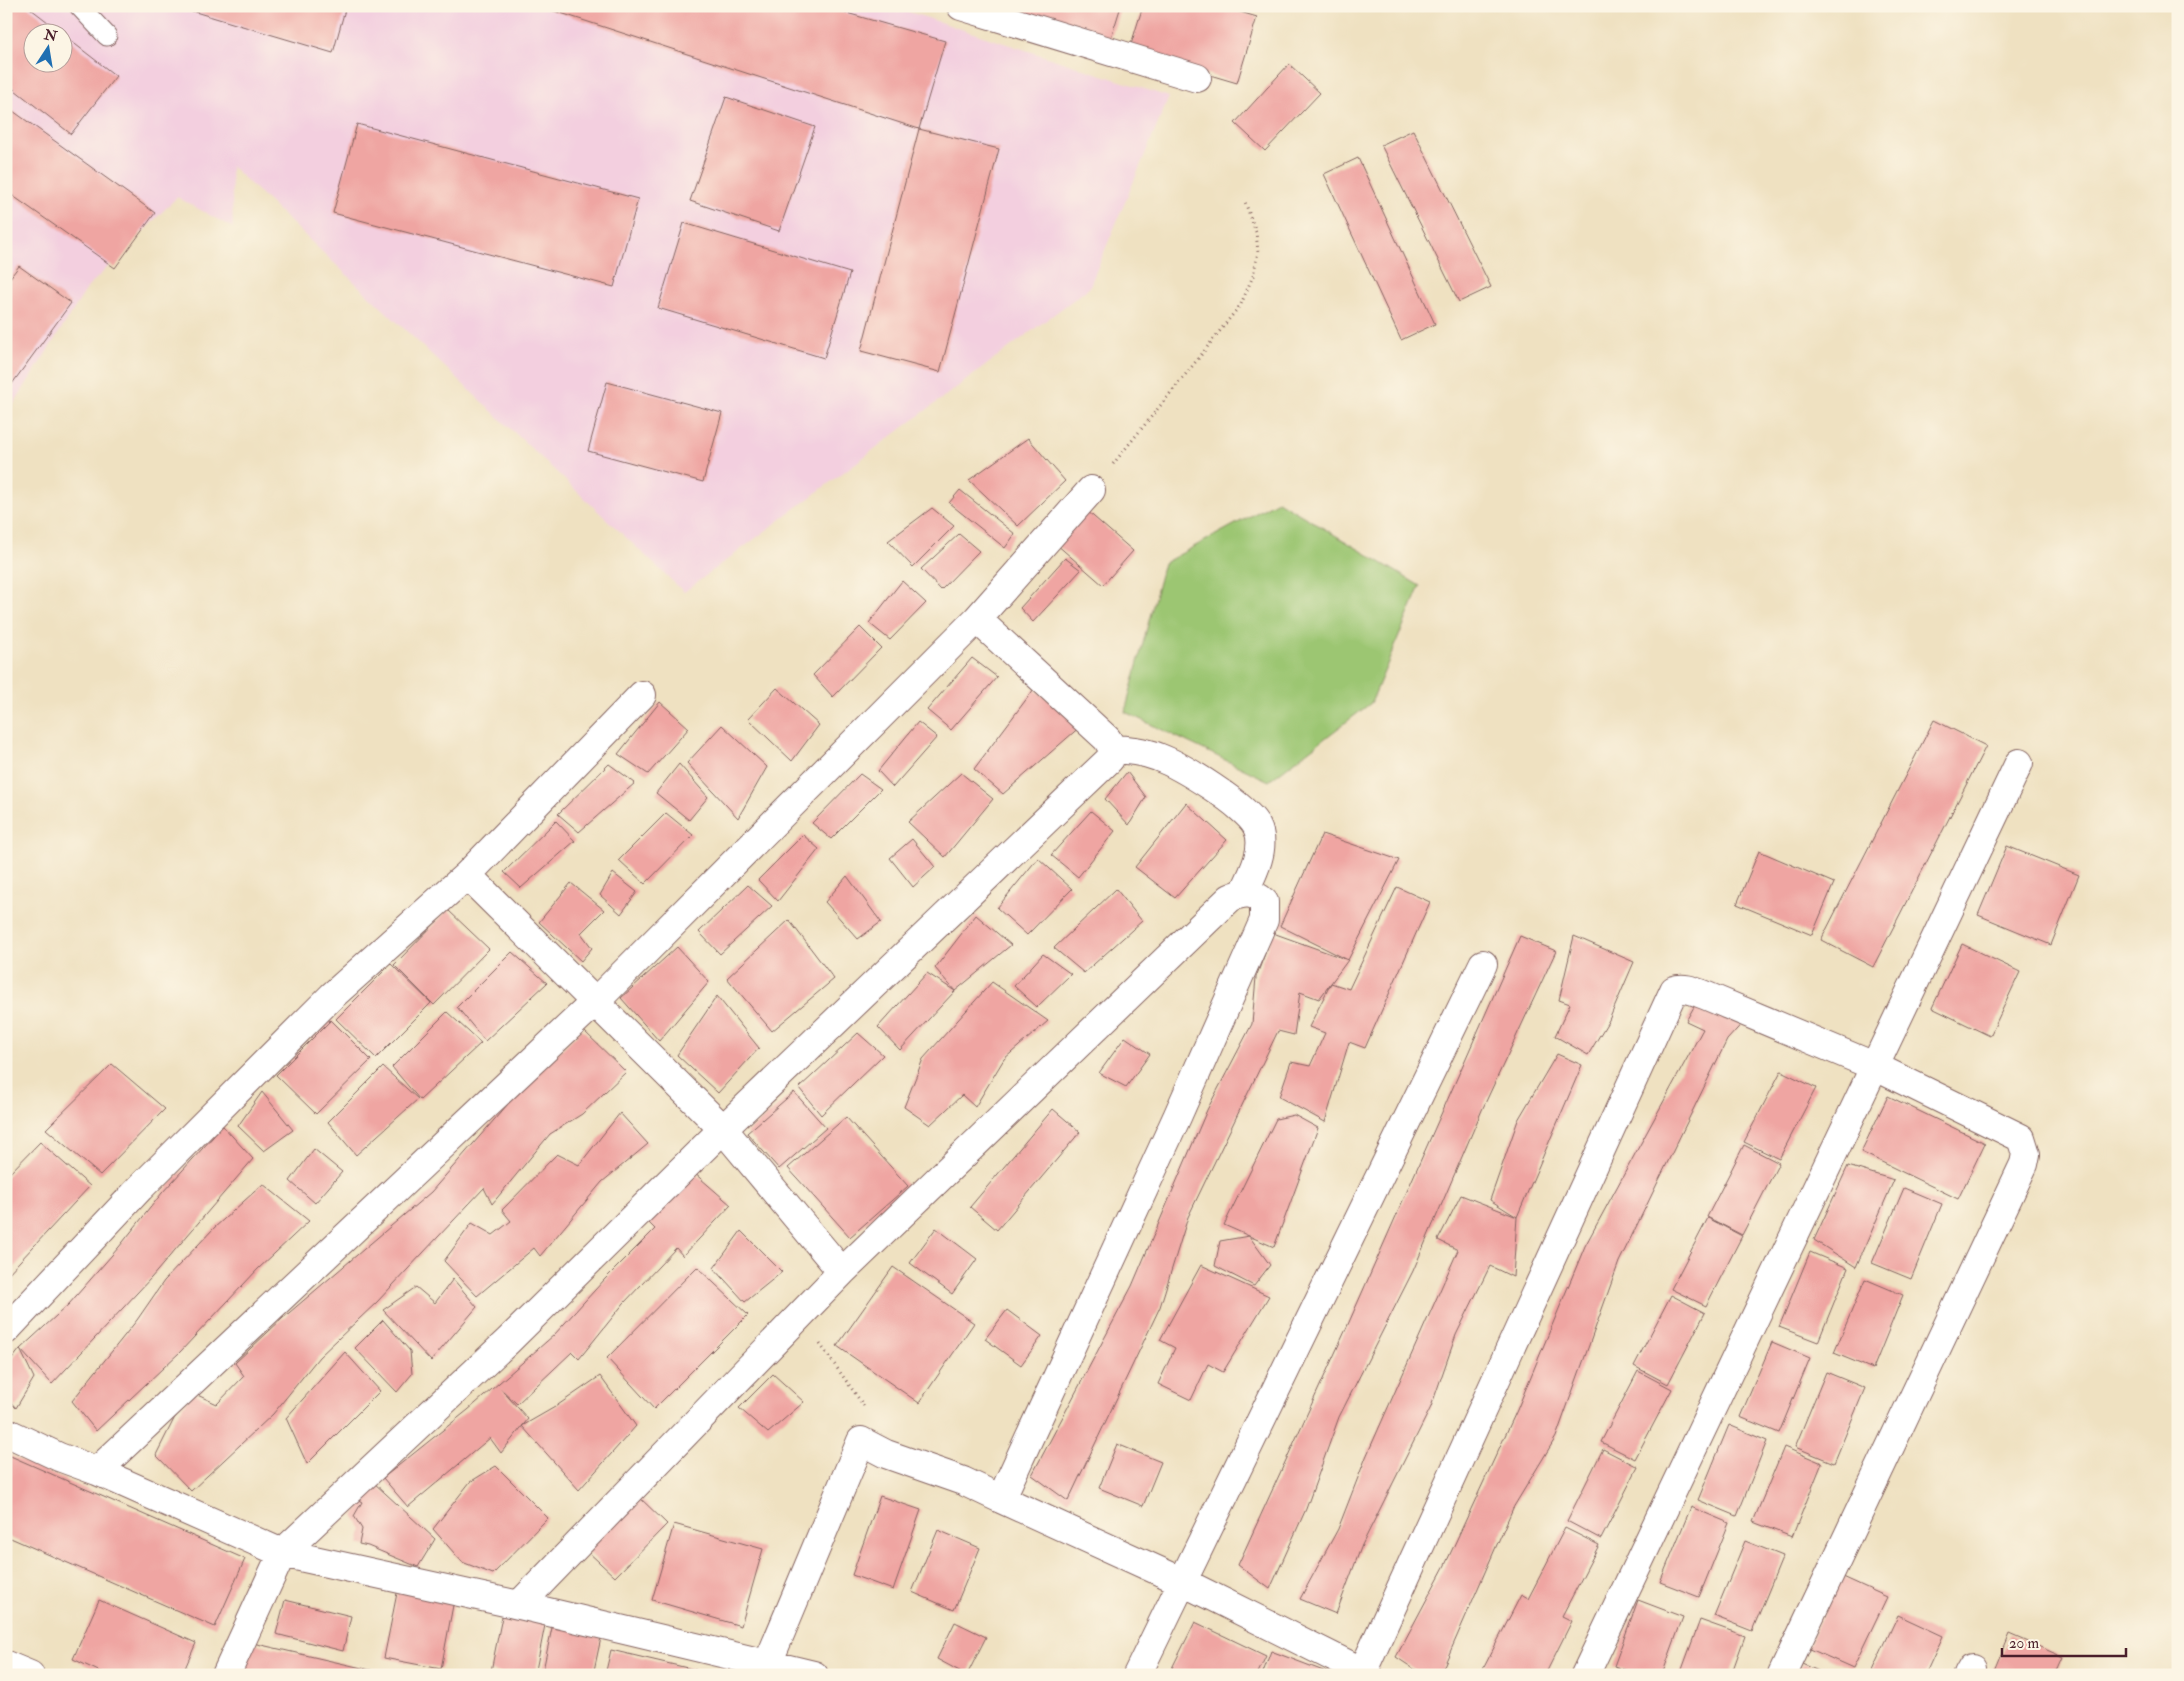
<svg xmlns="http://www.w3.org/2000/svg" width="2184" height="1681" font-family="'IM FELL Double Pica',serif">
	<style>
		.built { fill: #f3cfdf; fill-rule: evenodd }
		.green { fill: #9cc672; stroke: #73724e }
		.building { fill: #efa5a2 }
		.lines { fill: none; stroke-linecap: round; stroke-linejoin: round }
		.lane-casing { stroke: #846360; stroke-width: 21 }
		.street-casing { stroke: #846360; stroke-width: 30 }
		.path { stroke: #846360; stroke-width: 3; stroke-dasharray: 1 4; stroke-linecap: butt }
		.lane { stroke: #fff; stroke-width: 19 }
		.street { stroke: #fff; stroke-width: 28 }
	</style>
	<rect width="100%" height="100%" fill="#fcf5e5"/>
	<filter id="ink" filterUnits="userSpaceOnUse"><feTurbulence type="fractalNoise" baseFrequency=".02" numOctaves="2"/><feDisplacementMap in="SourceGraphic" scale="10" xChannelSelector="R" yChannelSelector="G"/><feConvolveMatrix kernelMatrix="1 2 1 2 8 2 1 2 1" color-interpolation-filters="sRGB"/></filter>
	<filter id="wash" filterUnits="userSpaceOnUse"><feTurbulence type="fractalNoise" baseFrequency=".0096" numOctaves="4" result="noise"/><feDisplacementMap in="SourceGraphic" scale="20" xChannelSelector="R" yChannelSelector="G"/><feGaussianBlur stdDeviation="1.12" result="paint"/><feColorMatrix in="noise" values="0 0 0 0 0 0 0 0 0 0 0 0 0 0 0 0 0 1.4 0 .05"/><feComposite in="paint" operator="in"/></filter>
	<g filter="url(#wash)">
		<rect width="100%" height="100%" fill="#efe1c1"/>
		<path class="built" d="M6 6H891L1169 97 1089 288 684 592 231 166 233 228 177 197 88 287 6 416ZM32 32H62V62H32Z"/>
		<path class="green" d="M1278 501 1420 586 1371 703 1269 781 1125 712 1164 563Z"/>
		<g id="blocks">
			<path class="building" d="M6 6H27L61 32H32V62H62V34L116 76 71 134 6 83Z
				M175 6H346L333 53Z
				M539 6H822L945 41 919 129 999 149 940 372 861 351 919 129Z
				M1003 6H1121L1110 41Z
				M1143 6H1220L1257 17 1237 83 1129 51Z
				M1289 64 1320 93 1265 151 1235 123Z
				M726 97 815 127 779 231 690 201Z
				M6 106 155 213 115 268 6 191Z
				M357 124 638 199 614 287 333 213Z
				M1413 130 1491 287 1459 302 1381 145Z
				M1358 158 1435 324 1401 340 1324 174Z
				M684 223 850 273 824 358 658 308Z
				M19 266 71 303 6 392V283Z
				M607 382 722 413 703 482 588 451Z
				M1028 438 1065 481 1018 526 969 480Z
				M960 490 1015 534 1005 548 949 503Z
				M932 508 954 526 913 567 888 541Z
				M1086 510 1133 551 1103 585 1056 544Z
				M959 534 979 551 941 590 921 569Z
				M1065 558 1081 570 1033 622 1020 608Z
				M902 581 926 603 890 640 869 623Z
				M860 627 881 648 833 697 813 675Z
				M972 658 997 677 951 730 927 710Z
				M777 688 819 725 792 761 748 719Z
				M1034 689 1082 725 1003 794 974 769Z
				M660 702 689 728 648 774 618 754Z
				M1934 720 1986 746 1873 967 1821 940Z
				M918 722 937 737 893 787 878 771Z
				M722 725 767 767 738 818 687 763Z
				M609 764 635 783 579 832 558 814Z
				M679 764 708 797 689 820 656 793Z
				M1127 772 1146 797 1129 825 1105 799Z
				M961 773 993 799 945 857 908 822Z
				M860 774 881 789 831 839 812 823Z
				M1186 803 1227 840 1175 898 1135 867Z
				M1091 811 1115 831 1078 877 1051 855Z
				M666 813 693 835 645 884 619 860Z
				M556 821 575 841 521 888 504 872Z
				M1322 834 1399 860 1348 960 1331 983 1349 989 1397 887 1430 902 1365 1048 1349 1042 1325 1122 1279 1097 1291 1062 1310 1066 1325 1033 1309 1027 1331 983 1319 999 1300 992 1294 1035 1278 1031 1232 1126 1188 1217 1160 1307 1068 1501 1032 1475 1132 1286 1207 1110 1252 1024 1256 977 1273 933 1348 960 1280 926Z
				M803 835 819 849 778 901 758 880Z
				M912 839 935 867 913 887 890 858Z
				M2007 846 2079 875 2051 945 1978 915Z
				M1759 851 1834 883 1812 935 1737 904Z
				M1038 858 1072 889 1027 935 997 908Z
				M613 873 637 892 621 914 600 895Z
				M847 876 881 922 858 939 825 902Z
				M571 883 604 910 581 933 592 948 581 961 539 922Z
				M748 885 772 906 720 954 699 932Z
				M1116 889 1142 921 1084 973 1054 948Z
				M448 910 489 949 434 1005 394 965Z
				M976 915 1011 945 955 991 935 968Z
				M789 920 834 979 772 1031 727 978Z
				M1520 936 1556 951 1482 1110 1413 1271 1339 1417 1306 1509 1270 1589 1238 1565 1346 1329Z
				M1574 936 1634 962 1609 1020 1588 1055 1555 1036 1570 1004 1559 1000Z
				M1962 944 2020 972 1990 1036 1932 1008Z
				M677 947 709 982 659 1041 621 998Z
				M512 952 547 983 485 1041 457 1007Z
				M1043 954 1071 974 1037 1007 1014 986Z
				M391 964 431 1003 376 1058 336 1019Z
				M927 973 955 991 900 1050 878 1027Z
				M992 982 1048 1021 1004 1059 975 1107 962 1095 930 1125 904 1107 923 1059Z
				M717 996 759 1048 718 1093 677 1055Z
				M1699 998 1746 1019 1727 1040 1619 1262 1556 1437 1513 1508 1440 1675H1423L1396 1657 1445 1565 1517 1410 1585 1246 1703 1029 1686 1021Z
				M447 1012 481 1043 420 1100 392 1067Z
				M331 1020 371 1060 316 1114 276 1075Z
				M582 1029 626 1072 582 1114 550 1134 492 1204 484 1188 377 1302 319 1357 273 1414 191 1491 156 1455 174 1419 193 1393 217 1404 244 1376 235 1363 283 1318 431 1192 515 1096Z
				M858 1033 883 1055 821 1115 799 1088Z
				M1125 1037 1150 1054 1126 1087 1099 1073Z
				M1557 1054 1582 1065 1517 1217 1490 1200 1518 1120Z
				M112 1064 165 1109 100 1175 46 1129Z
				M383 1067 418 1099 356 1155 328 1122Z
				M1781 1071 1816 1088 1779 1159 1744 1142Z
				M262 1092 293 1130 264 1151 238 1126Z
				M794 1092 826 1128 779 1169 747 1133Z
				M1888 1096 1985 1143 1958 1199 1861 1152Z
				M1053 1109 1080 1132 997 1230 970 1207Z
				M620 1113 648 1144 602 1182 540 1256 534 1248 477 1296 444 1261 472 1223 493 1235 511 1221 502 1210 557 1154 579 1165Z
				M1294 1115 1318 1128 1274 1247 1249 1236 1270 1265 1254 1286 1215 1266 1220 1241 1249 1236 1224 1225 1276 1119Z
				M846 1117 908 1186 850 1237 788 1168Z
				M223 1126 253 1159 151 1278 52 1384 20 1349 69 1304 119 1247 162 1193Z
				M40 1142 90 1186 6 1276V1177Z
				M1744 1145 1779 1163 1742 1235 1707 1217Z
				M314 1149 342 1172 315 1203 290 1181Z
				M1848 1166 1894 1180 1856 1267 1814 1240Z
				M693 1172 731 1205 683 1256 676 1248 624 1303 579 1359 572 1352 517 1404 500 1388 528 1419 501 1453 490 1438 408 1507 383 1478 468 1410 554 1335 605 1279 655 1229 645 1219Z
				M263 1184 309 1221 258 1269 180 1352 96 1431 72 1401 137 1320 164 1281 214 1228Z
				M1904 1188 1942 1204 1911 1279 1872 1263Z
				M1461 1195 1517 1217 1513 1277 1490 1266 1456 1335 1431 1407 1362 1545 1336 1614 1300 1599 1338 1529 1366 1457 1458 1250 1438 1240Z
				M1708 1218 1742 1236 1706 1306 1671 1289Z
				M936 1228 977 1259 952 1294 910 1263Z
				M741 1231 782 1272 745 1302 714 1268Z
				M1810 1252 1848 1268 1818 1342 1779 1327Z
				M1201 1265 1269 1296 1223 1372 1208 1364 1191 1400 1158 1384 1175 1348 1160 1340Z
				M697 1267 748 1315 654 1409 607 1358Z
				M893 1267 974 1323 919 1403 837 1346Z
				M453 1279 477 1307 431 1361 383 1310 416 1287 435 1303Z
				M1865 1279 1903 1295 1873 1369 1834 1353Z
				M1671 1295 1705 1313 1668 1384 1634 1366Z
				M1007 1310 1042 1336 1021 1365 985 1339Z
				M383 1320 410 1351 412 1374 397 1392 355 1348Z
				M1772 1342 1810 1358 1779 1433 1740 1417Z
				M20 1349 34 1378 16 1408 6 1397V1367Z
				M345 1352 380 1391 307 1464 286 1418Z
				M1638 1371 1672 1389 1635 1459 1601 1442Z
				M1826 1372 1865 1388 1834 1463 1795 1447Z
				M773 1374 804 1402 768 1433 739 1408Z
				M600 1376 636 1426 579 1490 522 1426 555 1407Z
				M1729 1425 1767 1441 1737 1516 1698 1500Z
				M1117 1444 1161 1462 1143 1506 1099 1488Z
				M1784 1447 1822 1463 1792 1537 1753 1522Z
				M1603 1449 1638 1467 1601 1539 1567 1521Z
				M6 1454 245 1559 215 1627 6 1536Z
				M496 1466 548 1518 493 1574 462 1562 433 1529 470 1482Z
				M373 1482 435 1539 418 1567 368 1546 359 1544 362 1529 354 1516 362 1502 355 1498Z
				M637 1495 667 1524 615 1577 585 1549Z
				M880 1496 921 1510 893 1590 852 1575Z
				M1691 1507 1729 1523 1699 1597 1660 1582Z
				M674 1524 763 1549 741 1626 652 1600Z
				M1565 1528 1599 1545 1562 1616 1572 1621 1545 1675H1480L1521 1595 1528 1599Z
				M938 1530 980 1548 954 1610 912 1592Z
				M1745 1541 1783 1556 1752 1631 1714 1616Z
				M1841 1576 1887 1597 1853 1668 1808 1648Z
				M398 1588 454 1600 441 1669 384 1658Z
				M99 1600 196 1643 182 1675H107L73 1659Z
				M285 1600 351 1616 343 1651 276 1634Z
				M1638 1600 1683 1617 1662 1675H1639L1614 1666Z
				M504 1607 547 1615 535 1675H507L491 1671Z
				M1898 1615 1943 1636 1925 1675H1870Z
				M1700 1620 1745 1636 1731 1675H1680Z
				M955 1622 986 1637 967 1675 937 1659Z
				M1195 1622 1266 1656 1257 1675H1175L1170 1672Z
				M553 1623 602 1633 593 1675H542Z
				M2010 1634 2063 1657 2055 1675H1993Z
				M244 1641 388 1674V1675H236Z
				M611 1650 696 1670 695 1675H605Z
				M1271 1651 1334 1675H1262Z
				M1803 1664 1827 1675H1798Z
				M429 1670 444 1674V1675H428Z
				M1075 1670 1086 1675H1073Z"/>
		</g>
	</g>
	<g filter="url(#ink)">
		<use href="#blocks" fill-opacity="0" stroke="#846360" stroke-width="1"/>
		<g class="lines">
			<g class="lane-casing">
				<path id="lane" d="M79 6 107 36"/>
			</g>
			<g class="street-casing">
				<path id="street" d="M961 6 1197 78
					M977 619 1091 490
					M1113 749C1128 750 1143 751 1158 757 1180 765 1248 806 1257 827 1267 847 1253 874 1244 892
					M467 875 642 695
					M842 1272 1230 898C1244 892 1253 891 1264 902V920L1177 1117 1001 1499 1183 1582 1369 1675
					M6 1330 140 1188 332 996 467 875 723 1129 1110 759 1113 749 1107 739 977 619 594 1003 97 1471
					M6 1432 59 1457 97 1471 282 1553 519 1605
					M768 1663 861 1441 886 1454 963 1481 1001 1499
					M6 1665 30 1675
					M226 1675 282 1553 508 1341 723 1129 842 1272 519 1605 814 1675
					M1137 1675 1483 964
					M1361 1675 1674 990C1685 986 1696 992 1707 996L1874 1066 2021 1138 2026 1154 2024 1164 1782 1675
					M1585 1675 2019 763
					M1968 1675 1972 1668"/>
			</g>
			<path class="path" d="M1113 464 1190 369 1241 304 1253 276 1258 252 1256 232 1245 202
				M820 1344 864 1406"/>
			<use href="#lane" class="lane"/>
			<use href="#street" class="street"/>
		</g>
	</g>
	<rect width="2184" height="1681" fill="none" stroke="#fcf5e5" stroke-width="25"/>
	<g transform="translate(48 48) rotate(12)"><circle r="24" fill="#fcf5e5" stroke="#b59f9b"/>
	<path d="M0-4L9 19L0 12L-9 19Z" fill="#1f6fb2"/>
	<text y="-8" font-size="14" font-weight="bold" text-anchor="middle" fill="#4a1f2b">N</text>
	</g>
	<path d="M2002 1648v8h124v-8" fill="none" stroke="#4a1f2b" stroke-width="2.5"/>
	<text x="2009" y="1648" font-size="15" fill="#4a1f2b" stroke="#fcf5e5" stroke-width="4" paint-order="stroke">20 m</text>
</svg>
